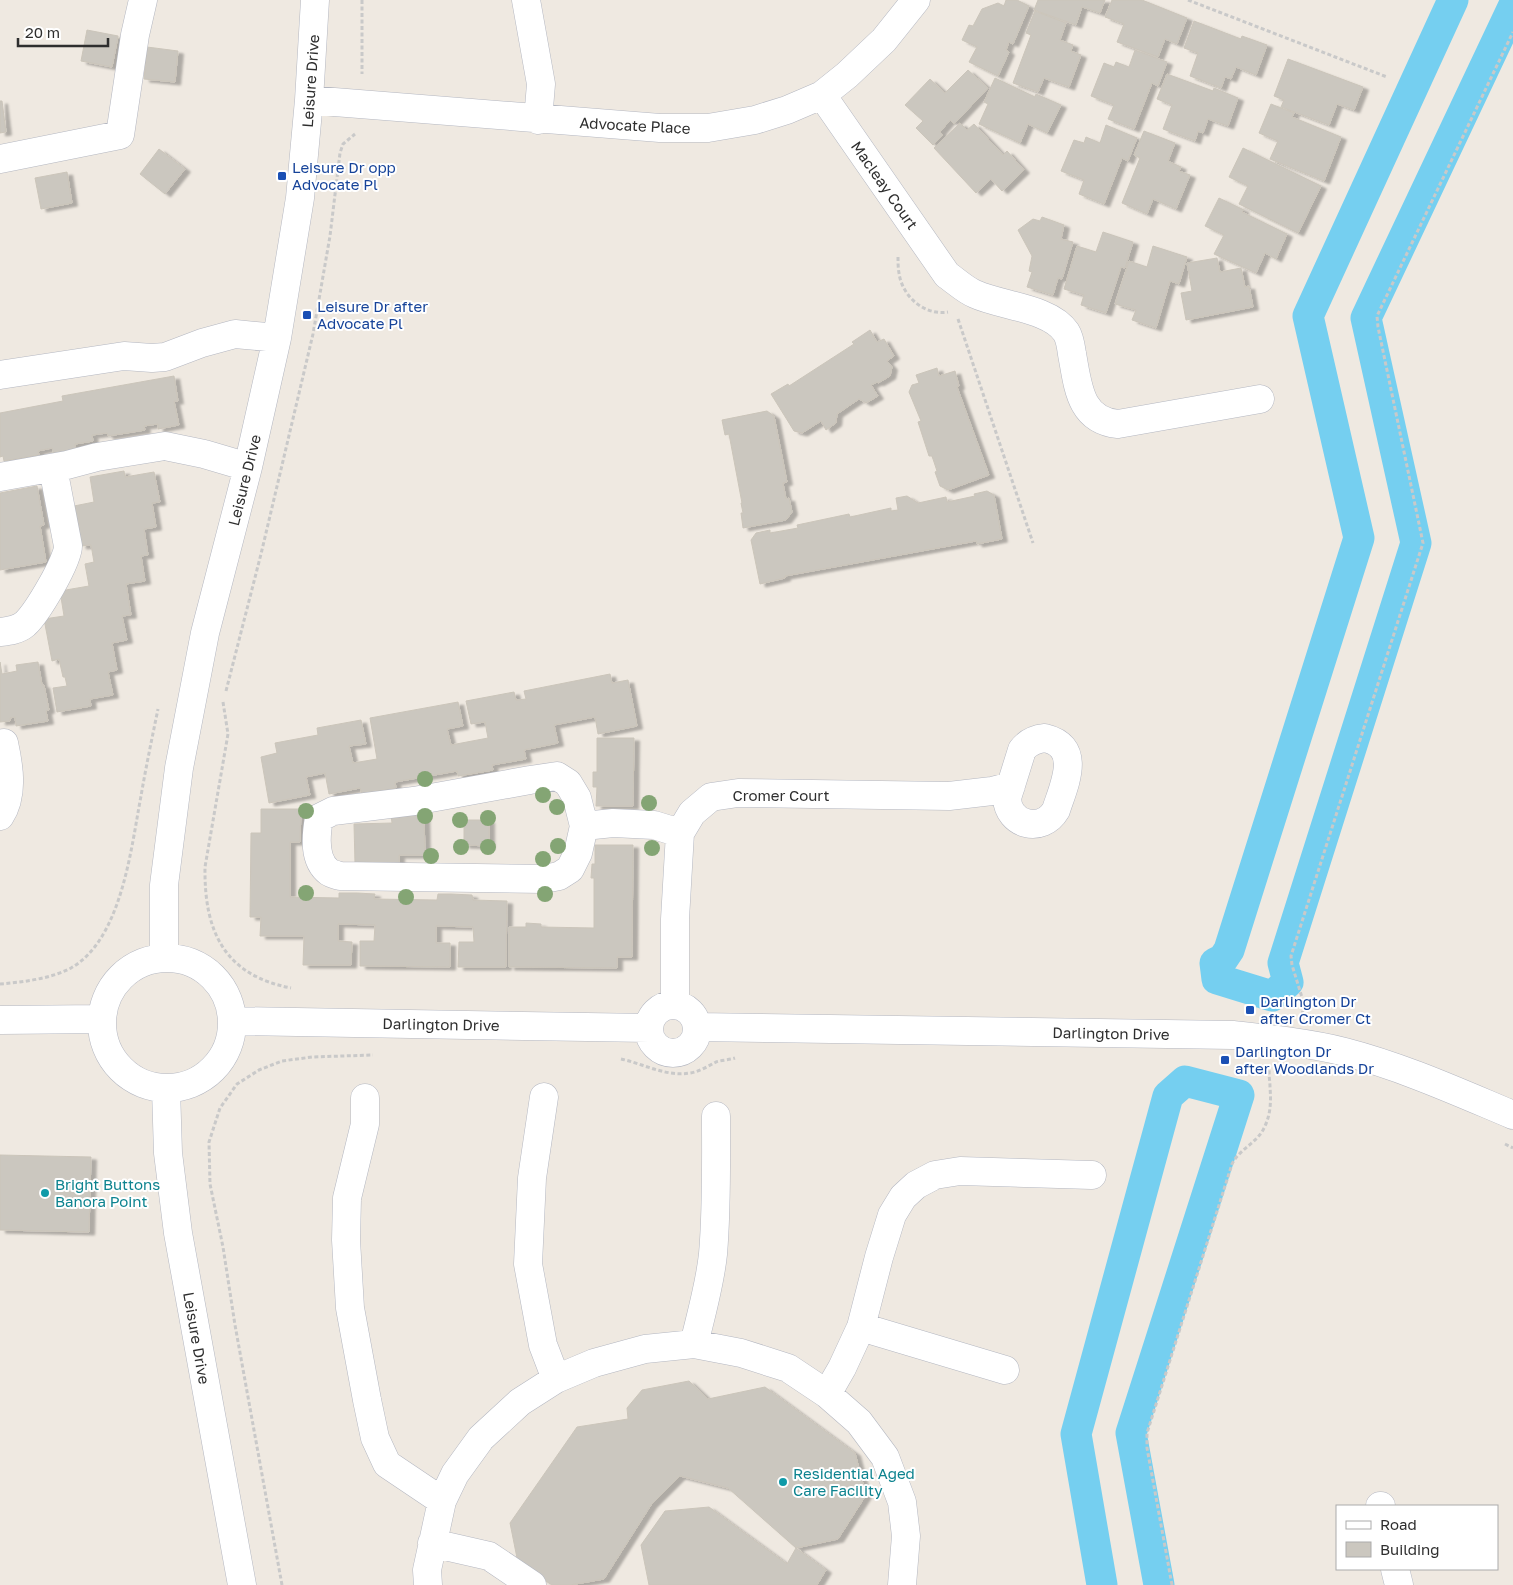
<svg xmlns="http://www.w3.org/2000/svg" width="1513" height="1585" font-family="'Golos Text',sans-serif">
	<style>
		.lines { fill: none; stroke-linecap: round; stroke-linejoin: round }
		.canal { stroke: #75cff0; stroke-width: 31 }
		.building { fill: #cbc7bf; stroke: #cbc5ba; filter: url(#shadow) }
		.minor-casing { stroke: #b4b7c1; stroke-width: 29 }
		.path { stroke: #c9c9c9; stroke-width: 3; stroke-dasharray: 4 2.5; stroke-linecap: butt }
		.minor { stroke: #fff; stroke-width: 28 }
		.tree { fill: #84a574 }
		.transit-dot { fill: #1a4fb4; stroke: #fff; stroke-width: 2 }
		.culture-dot { fill: #0f9aa8; stroke: #fff; stroke-width: 2 }
		.labels { text-anchor: middle; dominant-baseline: central; stroke-width: 4; stroke-linejoin: round; paint-order: stroke }
		.street-label { font-size: 15px; fill: #2e2e2e; stroke: #fff }
		.transit-label { font-size: 15px; fill: #164399; stroke: #fff; text-anchor: start }
		.culture-label { font-size: 15px; fill: #0d838f; stroke: #fff; text-anchor: start }
	</style>
	<defs>
		<filter id="shadow"><feDropShadow dx="5.5" dy="3" stdDeviation="1" flood-color="#0004"/></filter>
	</defs>
	<rect width="100%" height="100%" fill="#efe9e1"/>
	<g class="lines">
		<path class="canal" d="M1453 0 1308 316 1359 538 1229 950 1223 959 1215 963 1217 979 1272 996 1288 982 1283 963 1416 543 1366 318 1513 7
			M1102 1585 1076 1434 1168 1096 1185 1081 1239 1095 1131 1433 1159 1585"/>
	</g>
	<path class="building" d="M1006 0H1017L1029 6 1013 44 1009 42 1006 50 1009 52 998 76 969 62 977 47 962 40 969 25 973 26 982 9 998 3 1004 6Z
		M1038 0H1105L1100 13 1082 7 1076 25 1034 10Z
		M1112 0H1142L1187 18 1177 44 1165 39 1158 57 1117 42 1124 24 1105 17Z
		M1035 11 1066 23 1060 40 1073 45 1071 51 1081 55 1069 87 1044 78 1038 92 1013 83 1031 35 1026 33Z
		M1194 21 1241 39 1242 36 1267 45 1256 75 1236 67 1231 79 1225 77 1221 88 1190 76 1198 53 1184 48Z
		M87 30 118 36 112 67 81 61Z
		M147 47 178 51 175 82 144 79Z
		M1135 50 1167 62 1158 86 1152 83 1134 129 1108 119 1114 105 1091 96 1104 63 1114 67 1116 62 1129 67Z
		M1288 59 1363 87 1354 110 1337 104 1329 125 1281 107 1284 100 1274 96Z
		M968 70 988 88 954 124 950 120 940 132 943 135 933 145 916 128 923 121 905 105 930 79 945 93Z
		M1167 74 1213 91 1214 88 1238 98 1228 126 1208 119 1203 133 1198 131 1195 141 1163 129 1172 105 1157 99Z
		M995 78 1035 97 1036 94 1061 105 1047 133 1028 124 1020 143 979 124 988 104 984 102Z
		M0 101H2L6 132 0 133Z
		M1271 104 1294 113 1292 117 1341 137 1324 181 1270 159 1278 141 1259 133Z
		M960 123 967 130 974 124 1003 155 1007 151 1024 170 1002 191 991 179 976 193 934 148Z
		M1106 125 1137 138 1128 161 1122 158 1104 204 1079 194 1084 180 1061 171 1074 140 1084 143 1086 137 1100 143Z
		M1144 131 1175 143 1168 161 1181 167 1179 171 1190 175 1176 209 1153 199 1147 214 1122 203 1140 158 1134 155Z
		M1243 148 1321 186 1298 233 1239 204 1248 186 1229 177Z
		M159 149 185 169 165 194 140 174Z
		M67 172 72 203 41 209 35 178Z
		M1219 198 1244 210 1242 212 1287 234 1276 259 1265 253 1256 273 1214 254 1224 235 1205 226Z
		M1042 217 1064 225 1061 239 1073 242 1062 279 1058 278 1053 295 1027 287 1032 272 1029 271 1032 256 1018 230 1033 219 1040 221Z
		M1103 232 1133 242 1125 268 1121 267 1106 313 1081 305 1084 295 1064 289 1077 246 1096 252Z
		M1153 246 1187 257 1179 284 1170 281 1156 328 1132 320 1136 310 1115 304 1129 261 1147 267Z
		M1217 258 1220 272 1241 268 1245 287 1249 286 1253 307 1186 320 1181 293 1192 291 1187 263Z
		M870 330 877 342 884 339 894 356 887 361 892 367 890 376 878 383 877 382 871 385 878 396 866 403 859 399 837 414 836 423 826 430 821 421 802 433 794 431 771 394 788 384 789 386 854 344 852 342Z
		M937 368 939 376 955 371 959 386 957 387 989 475 948 490 940 486 935 472 937 471 932 456H929L918 422 921 421 909 392 912 385 919 383 916 375Z
		M174 376 178 401H174L179 425 158 429V424L144 426 145 430 108 436 107 433 92 435 93 441 75 444 76 450 54 454 52 448 38 451 39 455 4 461 3 456 0 457V413L63 401 62 396Z
		M767 411 774 416 787 482 783 483 786 499 789 498 792 512 786 520 743 528 741 513H743L741 503H742L729 434 725 435 722 420Z
		M124 471 125 477 154 472 160 502 152 503 156 527 144 529 148 555 141 556 145 581 126 584 131 615 122 616 127 640 112 643 117 670 108 672 113 695 90 699 91 706 57 712 53 688 67 686 65 677H63L59 659 52 661 44 619 64 616 60 591 89 586 85 564 94 562 91 545 81 546 74 506 94 502 90 477Z
		M37 486 44 525 40 526 46 562 0 570V493Z
		M987 491 994 495 1002 539 977 544 976 541 785 576V578L760 584 751 540 756 533 770 530V533L798 528 797 525 849 514 850 517 891 508V511L898 510 896 498 907 496 918 503 946 497 947 502 975 496 974 494Z
		M0 662 2 674 17 671 16 665 38 662 42 685H44L49 710 46 711 48 721 16 726 15 717 10 718V721L0 722Z
		M610 674 612 683 628 680 637 726 598 734 595 717 554 725 558 743 524 750 526 759 492 765 493 770 458 776 457 771 395 782 396 788 362 794 360 788 329 794 325 773 306 777 310 795 269 803 261 757 277 753 275 743 318 735 317 728 361 720 366 744 349 746 353 763 377 759 370 718 458 702 463 726 447 729 451 745 488 738 485 722 471 724 466 701 514 692 516 700 526 699 524 691Z
		M597 738H634L633 806H596L597 787H593V772H597Z
		M261 809H301L300 842H290V897L339 898V893H357L375 894 374 899 437 900 438 894H451L472 895 473 900 507 901 506 967H458L459 942H474L473 927 436 926V943H450V967L360 966V941H374L375 925 338 924V941L352 942 351 965H303L304 936H260L261 917H250L251 833H261Z
		M424 814 425 855H399V864H355L354 824 392 823 391 815Z
		M464 820H489V846L464 845Z
		M595 845H633L632 957H617V968L509 967V927H526V923L541 924V927L594 928V878H591L592 864H595Z
		M0 1155 91 1157 89 1232 0 1230Z
		M689 1381 708 1399 765 1387 855 1453 866 1495 838 1539 796 1548 728 1488 680 1476 651 1505 604 1579 570 1585H552L518 1563 510 1523 577 1427 628 1419 627 1408 642 1390Z
		M709 1507 787 1564 796 1548 826 1570 817 1585H649L641 1545 665 1511Z"/>
	<g class="lines">
		<g class="minor-casing">
			<path id="minor" d="M526 0 541 84 538 120
				M822 95 947 275C956 281 965 290 975 294 1001 306 1050 308 1066 332 1070 338 1071 347 1072 354 1078 385 1079 420 1118 424L1260 399
				M309 100 660 128H708L755 120 787 110 822 95 847 75 884 40 916 0
				M0 159 120 135 135 35 143 0
				M0 375 124 356 152 358 165 357 202 343 235 334 277 338
				M0 477 67 465 97 457 165 446 204 454 248 467
				M0 632C9 631 18 630 25 624 37 613 68 561 68 546L53 468
				M1045 738C1083 747 1064 785 1056 810 1042 834 1008 825 1007 798L1022 750C1028 742 1035 739 1045 738Z
				M557 776 568 783 577 798 584 826 578 853 570 869 559 876 544 879 340 876C337 875 332 874 329 872 313 860 316 835 319 818L333 811 414 801 530 780Z
				M0 816C14 795 9 766 4 743
				M584 826 613 823 654 825 680 833
				M102 1023a65 65 0 1 1 130 0a65 65 0 1 1-130 0Z
				M164 958V885L179 768 205 633 248 467 277 338 300 198 309 100 315 0
				M675 1005V919L680 833 692 813 711 797 738 793 949 796 992 791 1011 786
				M649 1029a24 24 0 1 1 48 0a24 24 0 1 1-48 0Z
				M0 1020 101 1019
				M232 1021 649 1028
				M697 1027 1233 1035C1270 1039 1309 1043 1345 1052 1403 1067 1458 1092 1513 1115
				M166 1089 168 1153 178 1233 242 1585
				M544 1097 532 1178 528 1264 543 1345 556 1379
				M365 1098V1124L347 1198 346 1240 350 1308 367 1400 375 1438 387 1464 442 1501
				M861 1327 1005 1370
				M694 1344C701 1315 710 1284 713 1254 717 1208 716 1162 716 1116
				M827 1394 842 1368 861 1327 879 1257 892 1215 903 1197 916 1185 935 1175 960 1171 1092 1175
				M1380 1506H1381
				M432 1543 489 1556 532 1585
				M1395 1569 1399 1585
				M428 1585 427 1570 442 1501 455 1474 481 1438 520 1402 556 1379 594 1363 645 1349 694 1344 741 1353 788 1368 827 1394 859 1422 885 1457 902 1502 906 1536 902 1585"/>
		</g>
		<path class="path" d="M362 0V74
			M1188 0 1387 77
			M898 257C898 262 898 268 899 273 902 296 924 316 948 312
			M958 319 1033 543
			M226 691 261 554 313 334 330 236 340 153 343 144 355 134
			M223 702 228 734 205 867C204 931 224 975 291 988
			M0 984C23 982 50 979 71 968 122 939 131 848 141 796 146 767 152 738 158 709
			M1302 1015 1304 1004 1292 965 1291 956 1423 543 1378 327 1377 316 1513 32
			M621 1059C644 1064 666 1077 690 1073 699 1072 708 1066 716 1062 722 1060 729 1060 735 1058
			M1505 1144 1513 1148
			M282 1585 235 1325 223 1247 210 1184 209 1142 220 1108 237 1084 259 1070 282 1061 312 1057 373 1055
			M1172 1585 1147 1448V1433L1232 1164C1240 1148 1258 1143 1265 1126 1271 1113 1271 1100 1270 1087 1270 1080 1268 1073 1270 1067"/>
		<use href="#minor" class="minor"/>
	</g>
	<g class="tree">
		<circle cx="425" cy="779" r="8"/>
		<circle cx="543" cy="795" r="8"/>
		<circle cx="649" cy="803" r="8"/>
		<circle cx="557" cy="807" r="8"/>
		<circle cx="306" cy="811" r="8"/>
		<circle cx="425" cy="816" r="8"/>
		<circle cx="488" cy="818" r="8"/>
		<circle cx="460" cy="820" r="8"/>
		<circle cx="558" cy="846" r="8"/>
		<circle cx="461" cy="847" r="8"/>
		<circle cx="488" cy="847" r="8"/>
		<circle cx="652" cy="848" r="8"/>
		<circle cx="431" cy="856" r="8"/>
		<circle cx="543" cy="859" r="8"/>
		<circle cx="306" cy="893" r="8"/>
		<circle cx="545" cy="894" r="8"/>
		<circle cx="406" cy="897" r="8"/>
	</g>
	<g class="transit-dot">
		<rect x="277" y="171" width="10" height="10" rx="2.5"/>
		<rect x="302" y="310" width="10" height="10" rx="2.5"/>
		<rect x="1245" y="1005" width="10" height="10" rx="2.5"/>
		<rect x="1220" y="1055" width="10" height="10" rx="2.5"/>
	</g>
	<g class="culture-dot">
		<circle cx="45" cy="1193" r="5"/>
		<circle cx="783" cy="1482" r="5"/>
	</g>
	<g class="labels">
		<g class="street-label">
			<text transform="translate(310 81) rotate(-86)">Leisure Drive</text>
			<text transform="translate(635 125) rotate(3)">Advocate Place</text>
			<text transform="translate(885 185) rotate(55)">Macleay Court</text>
			<text transform="translate(244 480) rotate(-76)">Leisure Drive</text>
			<text x="781" y="795">Cromer Court</text>
			<text transform="translate(441 1024) rotate(1)">Darlington Drive</text>
			<text transform="translate(1111 1033) rotate(1)">Darlington Drive</text>
			<text transform="translate(197 1338) rotate(80)">Leisure Drive</text>
		</g>
		<g class="transit-label">
			<text x="292" y="167">Leisure Dr opp<tspan x="292" dy="17">Advocate Pl</tspan></text>
			<text x="317" y="306">Leisure Dr after<tspan x="317" dy="17">Advocate Pl</tspan></text>
			<text x="1260" y="1001">Darlington Dr<tspan x="1260" dy="17">after Cromer Ct</tspan></text>
			<text x="1235" y="1051">Darlington Dr<tspan x="1235" dy="17">after Woodlands Dr</tspan></text>
		</g>
		<g class="culture-label">
			<text x="55" y="1184">Bright Buttons<tspan x="55" dy="17">Banora Point</tspan></text>
			<text x="793" y="1473">Residential Aged<tspan x="793" dy="17">Care Facility</tspan></text>
		</g>
	</g>
	<rect x="1336" y="1505" width="162" height="65" fill="#ffffff" stroke="#ababab"/>
	<rect x="1346" y="1521" width="25" height="8" fill="#ffffff" stroke="#ababab"/>
	<text x="1380" y="1530" font-size="15" fill="#2e2e2e">Road</text>
	<rect x="1346" y="1542" width="25" height="15" fill="#cbc7bf" stroke="#ababab"/>
	<text x="1380" y="1555" font-size="15" fill="#2e2e2e">Building</text>
	<path d="M18 38v8h90v-8" fill="none" stroke="#2e2e2e" stroke-width="2.5"/>
	<text x="25" y="38" font-size="15" fill="#2e2e2e" stroke="#ffffff" stroke-width="4" paint-order="stroke">20 m</text>
</svg>
